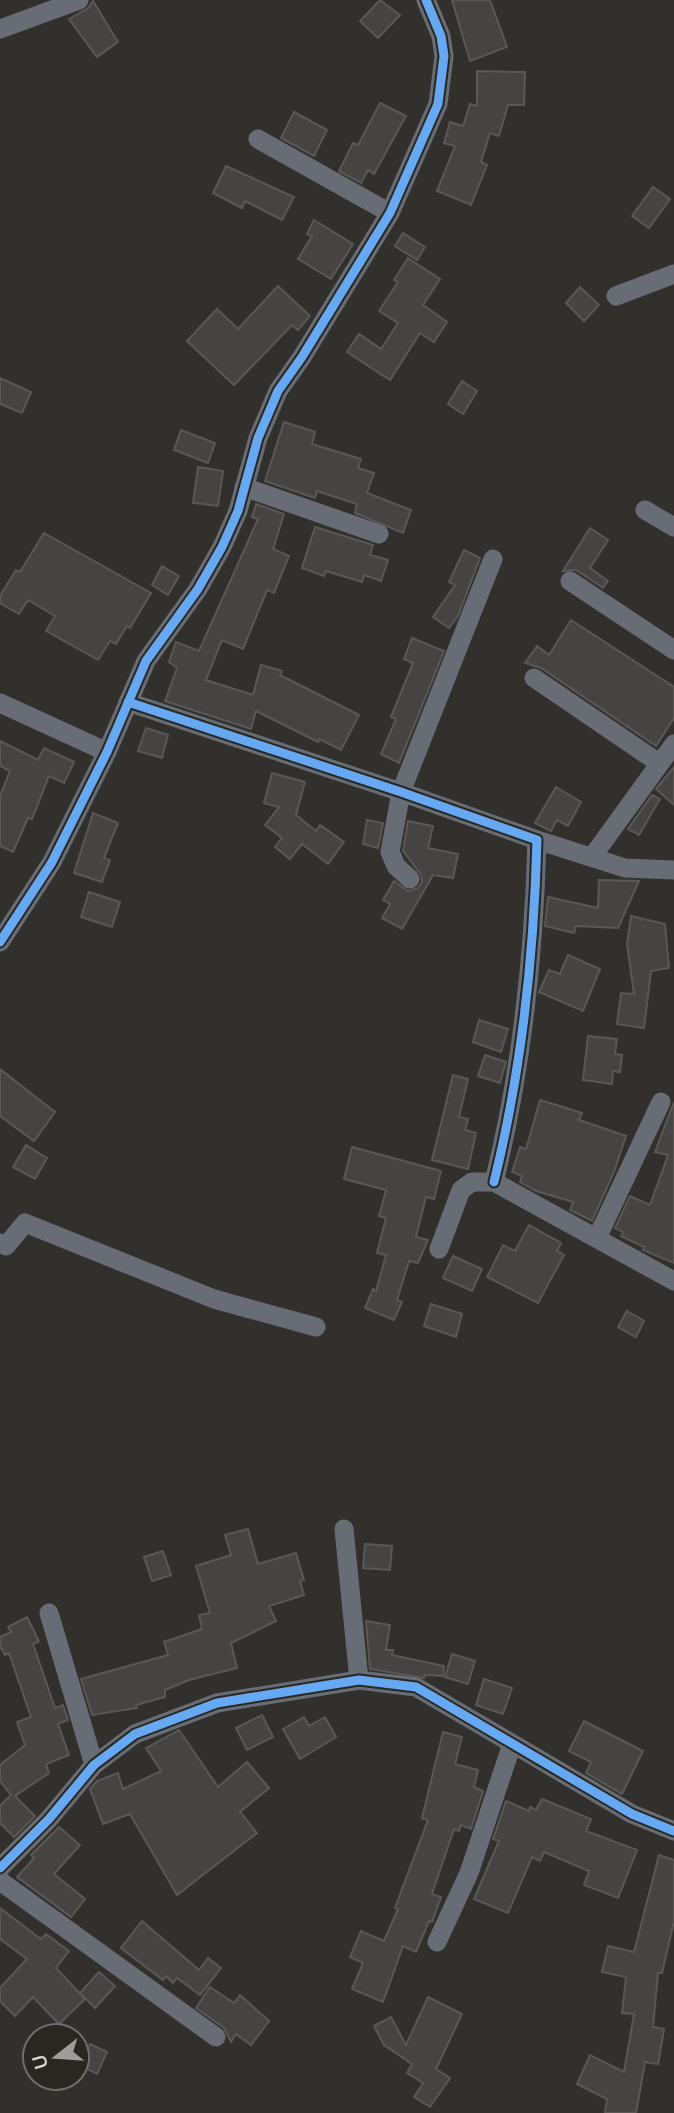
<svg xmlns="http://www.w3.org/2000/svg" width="674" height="2113" font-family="'Nunito Sans',sans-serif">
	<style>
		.building { fill: #464442; stroke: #5a5856; stroke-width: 2 }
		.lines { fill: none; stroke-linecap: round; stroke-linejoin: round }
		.minor { stroke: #686d75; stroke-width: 19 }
		.cycleway-casing { stroke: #292722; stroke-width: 13 }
		.cycleway { stroke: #66a8f1; stroke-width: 9 }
	</style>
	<rect width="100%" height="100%" fill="#32302d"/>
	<path class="building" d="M380 0 400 15 378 38 360 21Z
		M452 0H490L507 47 470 61Z
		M93 1 118 42 97 57 69 19 88 8Z
		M477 71 525 72 524 105H508L499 136 490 133 481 162 487 165 471 205 437 191 455 146 444 143 450 122 463 126 470 104 477 106Z
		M380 103 406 116 374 174 368 170 361 183 339 171 353 143 358 145Z
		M294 112 327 130 314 156 281 138Z
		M226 166 294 197 282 220 245 201 242 208 213 193Z
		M653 187 670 199 649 228 632 216Z
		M314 220 353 244 331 279 298 259 312 236 307 234Z
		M403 233 425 247 417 260 395 246Z
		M408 258 440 279 423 305 447 322 434 342 420 333 390 380 347 352 359 334 381 349 398 323 379 311 398 282 394 280Z
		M278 286 310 316 298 330 292 325 234 385 187 341 217 309 238 329Z
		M580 287 599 305 584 321 566 303Z
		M0 378 31 392 22 413 0 404Z
		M462 381 477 391 463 414 448 404Z
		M284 422 315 432 312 444 361 459 358 468 374 473 367 493 411 510 403 533 355 513 357 504 317 491 315 498 265 481Z
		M181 430 215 443 208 463 174 450Z
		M198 467 223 471 218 506 193 503Z
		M256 504 284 514 273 549 289 556 274 593 267 590 243 649 222 640 206 680 253 695 261 665 282 671 280 675 359 715 341 750 319 739 318 742 256 711 251 729 165 701 177 668 169 662 176 642 199 651 258 519 252 517Z
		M315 527 373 545 370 555 388 560 381 581 364 575 362 582 326 571 324 576 302 568Z
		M590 528 608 540 590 568 608 581 603 588 576 570 563 571Z
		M44 533 151 593 130 628 127 626 116 644 110 641 98 660 46 631 55 616 28 600 19 614 0 603V596L16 570 20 572Z
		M464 550 480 558 458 616 449 628 433 617 455 585 449 582Z
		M162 566 179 576 168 595 152 585Z
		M571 620 674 687V718L656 746 541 668 525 663 537 646 549 655Z
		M412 638 444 651 399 763 381 754 396 719 391 717 413 663 404 659Z
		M146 728 168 735 162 758 138 751Z
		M0 741 38 760 44 748 74 762 64 783 49 776 32 819 28 818 13 852 0 846V796L10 771 0 766Z
		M674 767V805L656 789Z
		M272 773 305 782 296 815 316 831 320 825 344 842 328 864 302 844 290 859 275 847 282 838 265 825 279 807 264 803Z
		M556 787 581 802 568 826 557 820 551 831 535 823Z
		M652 795 660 799 639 835 628 829Z
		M93 813 118 823 104 858 110 860 102 882 74 873Z
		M367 820 383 823 378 848 363 844Z
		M408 821 433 826 428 848 458 854 453 878 433 875 402 929 382 918 390 904 383 900 394 881 408 891 418 888 422 882 421 875 403 851Z
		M599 880 639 881 618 928 576 926 574 933 545 926 548 897 598 908Z
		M89 892 120 902 112 927 81 917Z
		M631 916 665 924 669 968 651 971 644 1028 617 1024 621 993 634 994 627 944Z
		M568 955 600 969 583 1011 539 992 549 970 560 974Z
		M479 1020 508 1029 501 1052 473 1042Z
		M588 1036 617 1039 615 1054 622 1055 620 1072 613 1071 612 1084 583 1080Z
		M485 1055 506 1062 500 1083 478 1076Z
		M0 1069 55 1112 34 1141 0 1116Z
		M453 1075 468 1079 459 1117 468 1119 465 1130 476 1133 468 1169 432 1160Z
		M540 1100 582 1113 579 1120 626 1136 614 1172 592 1221 570 1210 573 1202 536 1191 520 1182 522 1176 512 1172 520 1147 526 1149Z
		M674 1102V1263L643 1250 644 1247 621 1236 623 1232 615 1228 630 1196 650 1205 668 1155 655 1152Z
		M26 1145 47 1158 35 1179 13 1167Z
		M352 1147 441 1171 434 1199 426 1197 416 1237 428 1240 418 1263 409 1261 397 1300 402 1302 394 1320 365 1308 373 1289 376 1291 386 1255 377 1253 386 1218 379 1216 386 1190 344 1179Z
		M529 1225 561 1243 557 1251 564 1255 538 1303 487 1277 503 1245 515 1251Z
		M453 1256 482 1269 472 1291 443 1278Z
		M431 1304 462 1314 456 1337 424 1326Z
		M627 1311 644 1321 636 1337 618 1327Z
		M248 1529 258 1564 296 1553 304 1580 300 1581 304 1595 269 1606 276 1621 231 1643 237 1668 189 1680 165 1690V1697L136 1705 137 1708 92 1715 81 1679 168 1655 164 1642 202 1629 199 1615 210 1613 196 1566 231 1555 225 1535Z
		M365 1544 392 1546 390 1570 363 1568Z
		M163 1551 171 1575 152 1581 144 1557Z
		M27 1617 39 1641 33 1644 55 1708 63 1705 68 1720 58 1724 69 1755 46 1764 49 1773 15 1796 35 1816 14 1837 0 1823V1806L11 1795 0 1781V1765L25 1745 17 1722 31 1717 9 1653 5 1655 0 1646V1637L11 1632 8 1627Z
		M366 1621 390 1625 386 1650H393L392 1655 444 1666 443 1676 425 1675 424 1678 370 1669Z
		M452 1654 475 1661 468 1684 445 1677Z
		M484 1679 512 1688 503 1714 476 1705Z
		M262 1715 273 1737 247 1750 236 1728Z
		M304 1717 309 1726 325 1717 336 1737 300 1759 283 1729Z
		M584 1721 643 1751 622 1794 586 1773 591 1762 569 1751Z
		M179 1730 218 1787 247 1762 269 1788 240 1812 257 1833 177 1895 130 1814 103 1824 90 1789 97 1781 118 1773 123 1789 161 1771 146 1748Z
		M443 1732 462 1737 455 1764 478 1770 474 1787 483 1791 471 1829 461 1825 459 1831 454 1829 432 1894 441 1897 432 1922 429 1921 416 1952 403 1946 383 2002 352 1989 363 1963 350 1957 361 1931 384 1941 398 1909 395 1908 428 1820 422 1818Z
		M542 1799 591 1819 586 1831 637 1850 618 1898 584 1885 589 1871 544 1852 540 1861 532 1857 508 1913 474 1899 499 1841 493 1839 506 1801 529 1811 530 1807 536 1810Z
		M59 1827 80 1845 54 1874 85 1899 71 1917 17 1877 34 1858 31 1855Z
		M659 1855 674 1860V1921L662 1973H658L653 2027 664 2029 658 2064 645 2062 636 2113H605L607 2099 577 2084 590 2055 624 2072 634 2014 622 2013 626 1977 602 1972 608 1946 634 1952Z
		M0 1908 41 1939 46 1934 69 1951 56 1968 85 1999 59 2024 33 1997 15 2016 0 2001V1988L27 1959 0 1939Z
		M142 1921 199 1970 208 1958 221 1968 200 1995 177 1978 173 1983 166 1976 163 1980 121 1948Z
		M99 1972 115 1986 95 2008 80 1993Z
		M210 1987 234 2003 240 1995 269 2021 251 2045 236 2034 231 2042 224 2028 196 2008Z
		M428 1997 462 2014 436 2069 450 2078 430 2107 414 2097 423 2083 407 2073 412 2064 384 2045 374 2026 391 2017 406 2045Z
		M90 2044 107 2052 97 2074 79 2065Z"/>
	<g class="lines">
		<path class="minor" d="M0 29 79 0
			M258 139 390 213
			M616 296 674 274
			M244 487 379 534
			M645 510 674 527
			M570 581 674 650
			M534 678 659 763
			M128 702 401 792 537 840C534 957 522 1069 494 1182
			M0 703 107 752
			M537 840 625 868 674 870
			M592 857 674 744
			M410 879 396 866 390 852 401 792 493 559
			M0 942 52 862 107 752 146 661 198 589 222 547 238 511 258 438 278 391 302 357 390 213 438 104 444 56 441 36 426 0
			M597 1238 661 1102
			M0 1243 6 1246 25 1223 214 1299 316 1327
			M439 1249 461 1190 472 1182H494L674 1281
			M344 1529 359 1680
			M49 1613 94 1765
			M0 1868 49 1819 94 1765 135 1734 217 1703 359 1680 416 1687 632 1814 674 1831
			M0 1881 216 2037
			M437 1942 469 1873 512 1744"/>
		<g class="cycleway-casing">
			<path id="cycleway" d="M128 702 401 792 537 840C534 957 522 1069 494 1182
				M0 942 52 862 107 752 146 661 198 589 222 547 238 511 258 438 278 391 302 357 390 213 438 104 444 56 441 36 426 0
				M0 1868 49 1819 94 1765 135 1734 217 1703 359 1680 416 1687 632 1814 674 1831"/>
		</g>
		<use href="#cycleway" class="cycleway"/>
	</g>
	<g transform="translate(56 2057) rotate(253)"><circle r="33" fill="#292722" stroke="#6f6e6a" stroke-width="2"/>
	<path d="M0-5L12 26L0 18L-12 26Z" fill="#9f9d9a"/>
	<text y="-10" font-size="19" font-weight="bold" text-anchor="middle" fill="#d9d8d5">U</text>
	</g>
</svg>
